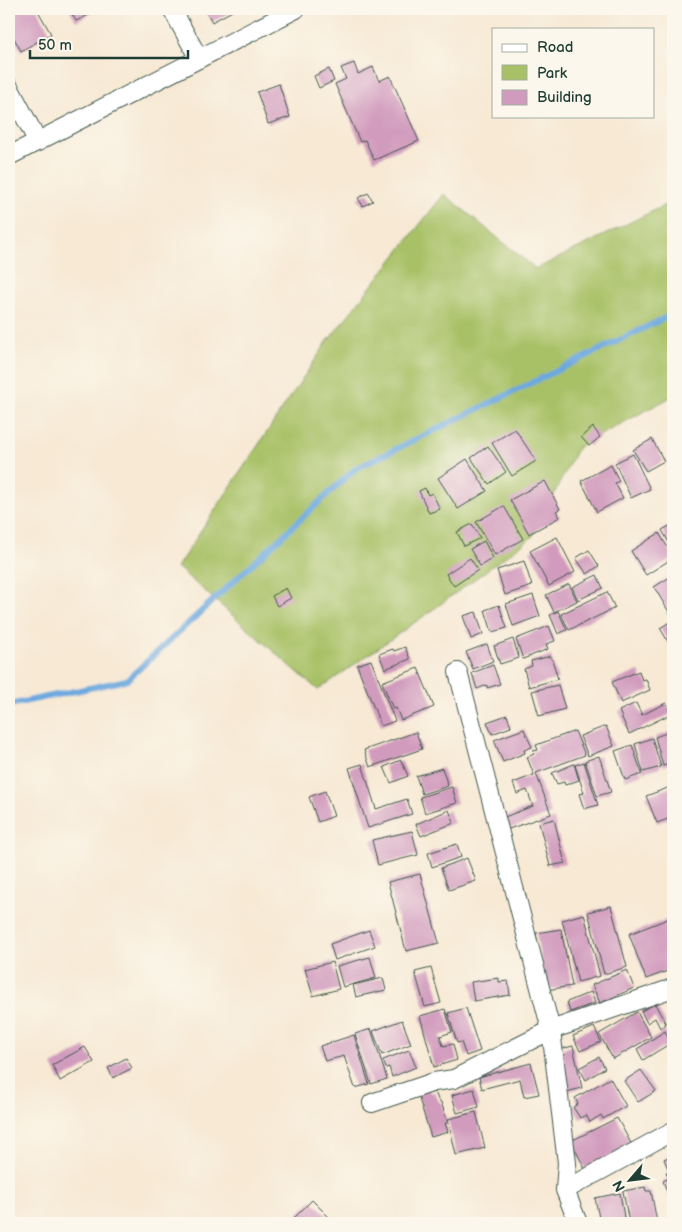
<svg xmlns="http://www.w3.org/2000/svg" width="682" height="1232" font-family="'Balsamiq Sans',sans-serif">
	<style>
		.green { fill: #a8c166; stroke: #647f4d }
		.lines { fill: none; stroke-linecap: round; stroke-linejoin: round }
		.stream { stroke: #6da9de; stroke-width: 6 }
		.building { fill: #d19bbe }
		.street-casing { stroke: #3f574c; stroke-width: 20 }
		.street { stroke: #fff; stroke-width: 18 }
	</style>
	<rect width="100%" height="100%" fill="#fbf7ec"/>
	<filter id="ink" filterUnits="userSpaceOnUse"><feTurbulence type="fractalNoise" baseFrequency=".02" numOctaves="2"/><feDisplacementMap in="SourceGraphic" scale="10" xChannelSelector="R" yChannelSelector="G"/><feConvolveMatrix kernelMatrix="1 2 1 2 8 2 1 2 1" color-interpolation-filters="sRGB"/></filter>
	<filter id="wash" filterUnits="userSpaceOnUse"><feTurbulence type="fractalNoise" baseFrequency=".0096" numOctaves="4" result="noise"/><feDisplacementMap in="SourceGraphic" scale="20" xChannelSelector="R" yChannelSelector="G"/><feGaussianBlur stdDeviation="1.12" result="paint"/><feColorMatrix in="noise" values="0 0 0 0 0 0 0 0 0 0 0 0 0 0 0 0 0 1.4 0 .05"/><feComposite in="paint" operator="in"/></filter>
	<g filter="url(#wash)">
		<rect width="100%" height="100%" fill="#f7e9d4"/>
		<path class="green" d="M444 194 536 269 673 201V396L578 447 532 537 427 614 318 690 177 567 327 342Z"/>
		<g class="lines">
			<path class="stream" d="M9 705 127 680 355 469 673 314"/>
		</g>
		<g id="blocks">
			<path class="building" d="M9 9H37L51 34 21 51 9 29Z
				M69 9H101L76 21Z
				M205 9H236L212 22Z
				M354 63 358 74 373 67 379 81 390 76 419 141 374 160 365 140 360 142 335 84 346 79 341 68Z
				M329 69 334 81 319 88 314 76Z
				M279 84 290 117 268 124 257 92Z
				M368 193 373 201 363 206 358 198Z
				M593 427 600 437 589 446 581 437Z
				M515 429 536 461 512 476 492 443Z
				M652 439 664 461 646 471 633 450Z
				M488 446 506 472 489 484 471 458Z
				M633 454 650 489 631 498 615 463Z
				M467 459 487 491 458 509 438 478Z
				M611 465 619 481 615 483 623 498 597 512 581 481Z
				M545 481 560 509 556 511 560 517 529 534 510 500Z
				M425 488 428 495 432 493 440 509 429 513 419 491Z
				M504 506 523 539 495 555 476 522Z
				M472 524 480 538 464 546 457 532Z
				M673 524V550L662 530Z
				M659 533 673 556V558L646 575 631 551Z
				M557 537 575 572 549 586 530 551Z
				M484 541 493 558 480 566 470 549Z
				M589 550 599 566 587 574 576 558Z
				M470 558 478 570 454 586 446 574Z
				M524 561 532 586 505 595 497 570Z
				M597 575 603 588 578 600 572 587Z
				M673 575V616L672 617 654 587Z
				M569 584 577 601 554 612 546 595Z
				M286 588 291 598 277 606 272 596Z
				M607 592 615 608 569 630 561 614Z
				M533 595 540 616 513 626 506 604Z
				M499 605 507 628 492 632 485 610Z
				M558 611 567 630 558 634 550 615Z
				M476 612 483 634 471 639 463 616Z
				M673 620V650L660 628Z
				M549 626 555 641 546 644 548 649 523 659 516 639Z
				M513 639 519 658 500 664 494 646Z
				M487 644 493 661 473 669 466 652Z
				M405 647 410 659 385 669 379 654 393 649 394 651Z
				M551 656 558 679 529 687 524 669 532 666 531 661Z
				M371 660 395 721 381 726 357 665Z
				M493 665 500 684 487 688V685L477 689 472 673Z
				M418 668 434 707 401 720 396 708 393 709 382 682Z
				M639 671 642 680 646 679 650 690 621 703 612 682Z
				M558 685 565 709 539 716 532 691Z
				M636 703 642 715 666 703 671 714 629 734 619 711Z
				M507 715 511 727 492 734 487 722Z
				M606 726 614 746 588 756 580 736Z
				M524 729 532 747 524 750 525 753 503 762 494 740Z
				M575 731 585 755 536 773 551 814 506 830 502 818 533 806 527 790 517 794 513 783 534 775 527 757 534 754 533 751 538 750 536 745Z
				M672 731 673 737V763L663 766 655 737Z
				M416 732 422 749 370 767 364 750Z
				M652 738 661 767 643 772 635 744Z
				M632 745 642 774 625 780 615 751Z
				M599 756 611 792 597 796 585 761Z
				M401 760 408 776 391 783 384 767Z
				M584 762 598 805 584 809 579 794 584 793 575 765Z
				M362 764 376 809 407 799 412 814 368 828 349 768Z
				M574 764 579 780 565 785 564 782 557 784 552 773Z
				M442 768 448 786 422 794 416 776Z
				M673 786V817L657 823 646 796Z
				M452 787 457 803 425 813 420 797Z
				M325 791 334 816 318 822 309 797Z
				M449 810 454 823 421 836 416 824Z
				M554 819 565 863 550 866 539 823Z
				M412 831 418 855 378 865 372 840Z
				M457 844 461 857 432 867 428 853Z
				M467 858 476 881 449 890 441 868Z
				M420 874 439 943 406 951 388 882Z
				M611 906 627 967 604 974 588 912Z
				M584 914 600 976 578 982 562 920Z
				M673 917V969L646 979 629 934Z
				M561 929 572 986 546 990 536 933Z
				M369 930 375 946 335 960 330 944Z
				M370 957 376 978 343 987 337 966Z
				M332 962 339 989 313 996 305 969Z
				M431 968 441 1003 425 1007 415 972Z
				M627 970 634 988 600 1003 592 985Z
				M383 978 386 990 356 997 353 985Z
				M499 978V982L508 981 510 995 474 1001 471 982Z
				M591 992 595 1003 570 1012 567 1002Z
				M655 1004 666 1024 660 1028 655 1018 647 1023 641 1011Z
				M466 1008 480 1051 466 1056 461 1042 457 1043 448 1013Z
				M445 1009 452 1032 440 1036 443 1046 453 1044 457 1060 434 1067 420 1016Z
				M637 1012 651 1037 613 1059 599 1034Z
				M402 1020 411 1044 382 1055 373 1031Z
				M594 1027 601 1042 580 1051 573 1036Z
				M371 1029 387 1079 371 1084 355 1034Z
				M665 1031 671 1043 643 1060 637 1049Z
				M354 1035 369 1084 355 1088 344 1056 325 1061 320 1046Z
				M573 1046 582 1088 566 1092 557 1050Z
				M85 1047 94 1062 60 1081 52 1065Z
				M409 1050 416 1067 392 1077 389 1067 386 1068 383 1060Z
				M599 1057 605 1068 586 1080 579 1068Z
				M126 1058 132 1068 113 1078 108 1068Z
				M531 1063 539 1094 524 1097 520 1079 482 1089 479 1077Z
				M641 1070 656 1091 638 1102 624 1081Z
				M610 1078 626 1106 603 1119 601 1115 590 1122 586 1115 580 1118 573 1107 578 1104 575 1098Z
				M429 1088 431 1093 435 1092 439 1102H441L448 1123H445L448 1132 431 1137 417 1092Z
				M474 1089 479 1107 457 1113 452 1095Z
				M476 1112 485 1148 456 1155 448 1119Z
				M617 1118 633 1147 586 1171 571 1141Z
				M673 1155V1169L669 1171 664 1159Z
				M673 1170V1207L663 1181 669 1178 666 1172Z
				M645 1187 646 1191H651L657 1222 648 1223H629L623 1191Z
				M620 1193 625 1223H600L595 1198Z
				M312 1200 335 1223H289Z"/>
		</g>
	</g>
	<g filter="url(#ink)">
		<use href="#blocks" fill-opacity="0" stroke="#3f574c" stroke-width="1"/>
		<g class="lines">
			<g class="street-casing">
				<path id="street" d="M172 9 199 59
					M9 87 38 142
					M9 156 296 9
					M458 672 551 1030 567 1163 565 1190 578 1223
					M372 1103 434 1082 454 1079 551 1030 673 988
					M565 1190 673 1131"/>
			</g>
			<use href="#street" class="street"/>
		</g>
	</g>
	<rect width="682" height="1232" fill="none" stroke="#fbf7ec" stroke-width="30"/>
	<rect x="492" y="28" width="162" height="90" fill="#fbf7ec" stroke="#a3ada2"/>
	<rect x="502" y="44" width="25" height="8" fill="#ffffff" stroke="#a3ada2"/>
	<text x="537" y="52" font-size="15" fill="#1f3d34">Road</text>
	<rect x="502" y="65" width="25" height="15" fill="#a8c166" stroke="#a3ada2"/>
	<text x="537" y="78" font-size="15" fill="#1f3d34">Park</text>
	<rect x="502" y="90" width="25" height="15" fill="#d19bbe" stroke="#a3ada2"/>
	<text x="537" y="102" font-size="15" fill="#1f3d34">Building</text>
	<g transform="translate(630 1180) rotate(242)" stroke="#fbf7ec" stroke-width="4" paint-order="stroke">
	<path d="M0-4L9 19L0 12L-9 19Z" fill="#1f3d34"/>
	<text y="-8" font-size="14" font-weight="bold" text-anchor="middle" fill="#1f3d34">N</text>
	</g>
	<path d="M30 50v8h158v-8" fill="none" stroke="#1f3d34" stroke-width="2.5"/>
	<text x="38" y="50" font-size="15" fill="#1f3d34" stroke="#fbf7ec" stroke-width="4" paint-order="stroke">50 m</text>
</svg>
